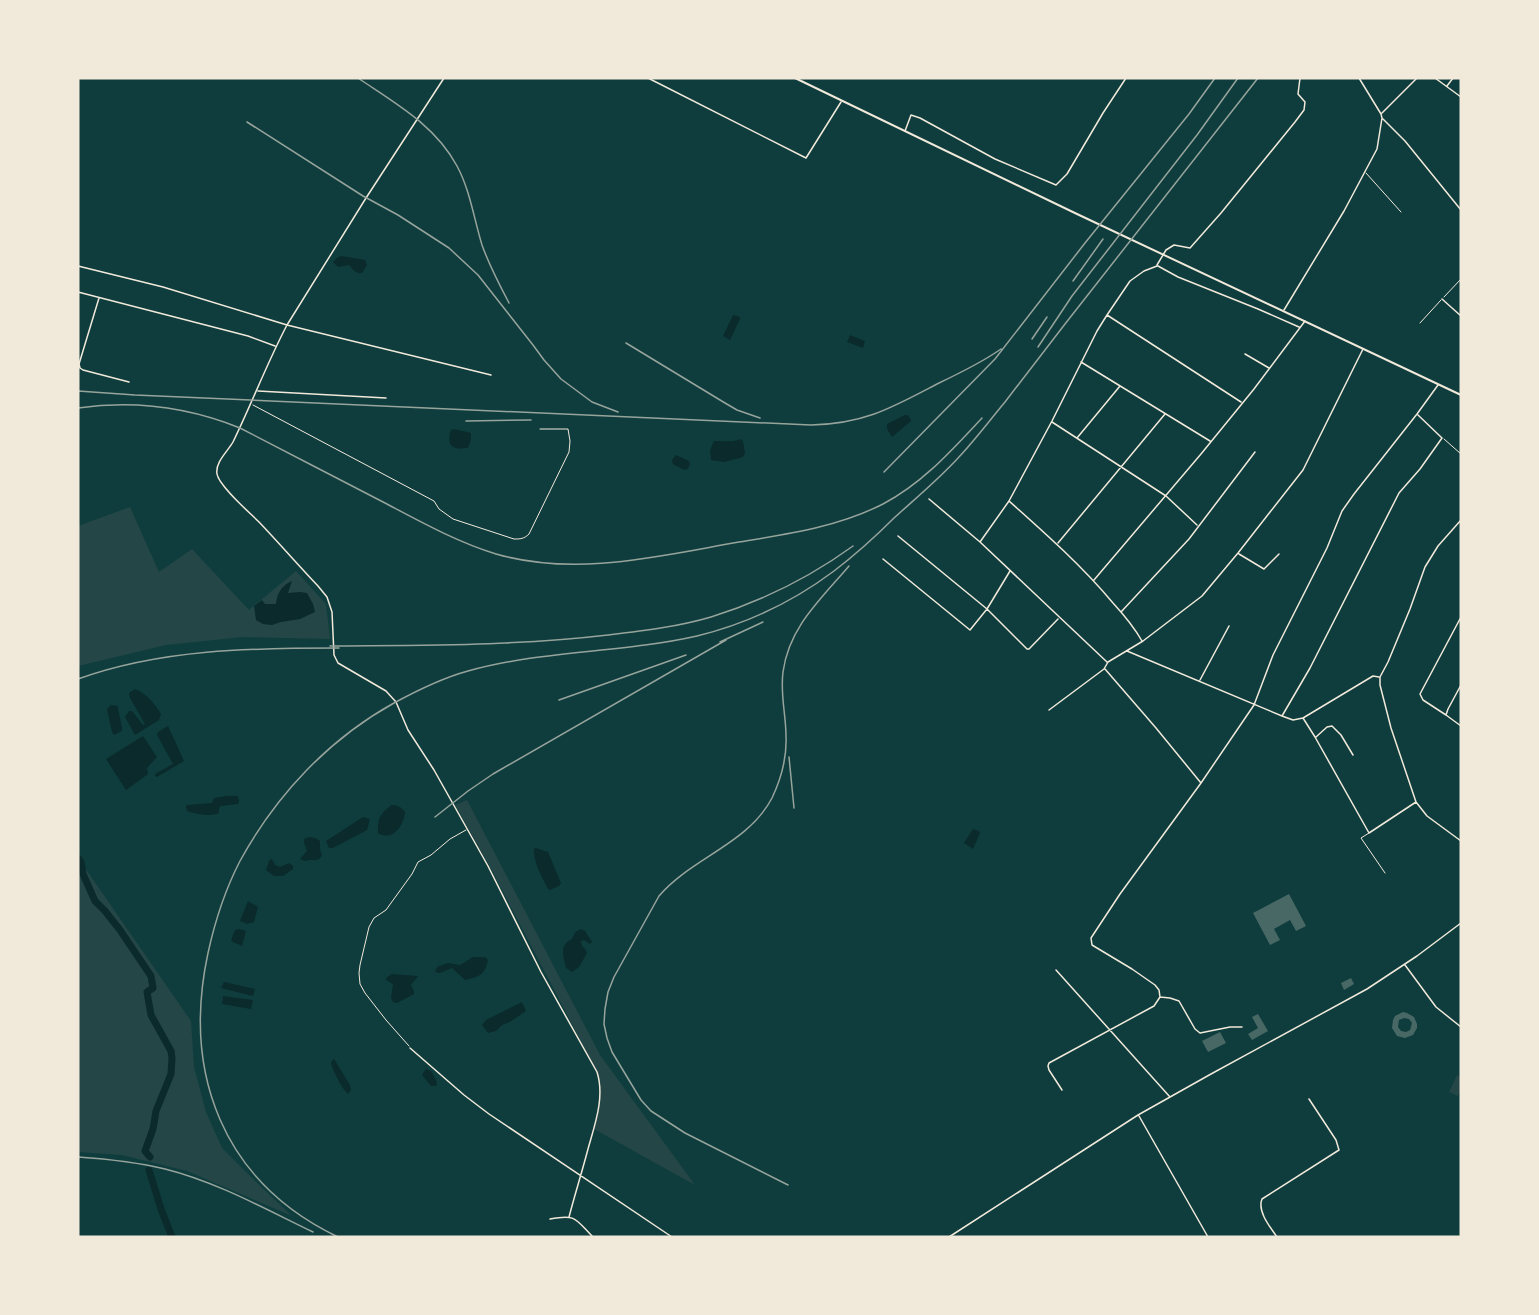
<svg xmlns="http://www.w3.org/2000/svg" width="1539" height="1315" font-family="'Noto Serif',serif">
	<style>
		.green { fill: #244646 }
		.water { fill: #0a2a2b }
		.lines { fill: none; stroke-linecap: round; stroke-linejoin: round }
		.river { stroke: #0a2a2b; stroke-width: 7 }
		.building { fill: #486865; fill-rule: evenodd }
		.service { stroke: #f1e9da; stroke-width: 1 }
		.minor { stroke: #f1e9da; stroke-width: 1.5 }
		.secondary { stroke: #f1e9da; stroke-width: 2 }
		.rail { stroke: #97a49c; stroke-width: 1.5 }
	</style>
	<rect width="100%" height="100%" fill="#0f3d3e"/>
	<path class="green" d="M130 507 159 572 192 549 249 610 296 571 326 604 330 639 243 637 166 645 78 666V526Z
		M467 800 600 1055 695 1185 594 1129C599 1110 603 1091 597 1072L490 867 455 805Z
		M78 858 191 1021 194 1067 206 1112 222 1148 254 1180 292 1216 187 1171 122 1155 78 1152Z
		M1457 1075 1461 1077V1089L1458 1096 1449 1092Z"/>
	<path class="water" d="M341 256 365 260 367 265 362 273C355 274 353 269 349 265L338 267 333 262 337 258Z
		M733 315 740 317V319L730 340 723 336Z
		M850 335 865 341 863 348 847 342Z
		M905 415H908L911 420V421L892 437 887 429V424Z
		M454 429 471 433V439L468 448C452 450 446 446 451 430Z
		M740 439 743 441 745 453 743 457 724 462 711 460 710 450 714 441H734Z
		M676 455 689 461 690 464 688 469 684 470 673 464 672 460Z
		M292 581 288 593 300 592 307 593 313 604 315 612 300 619 281 622 272 625 263 624 256 620 254 606 262 600 265 604H276C277 593 282 585 292 581Z
		M135 689C146 693 155 704 161 714L159 720 135 735 125 717 129 711H132L143 725 145 724 130 698 129 693Z
		M111 705 118 706C118 713 123 726 122 731L114 735 112 732 107 709Z
		M168 726 184 761 157 777 155 776V774L173 764 157 735 158 732Z
		M143 736 157 757 147 768 148 774 126 790 106 759Z
		M226 796H238L239 801 238 804 221 806 219 808V813C209 817 197 814 187 811L186 807 187 805 212 803 214 798Z
		M391 805C398 805 401 807 405 812 404 826 392 842 378 833 378 817 379 816 391 805Z
		M363 817 370 819 367 830 333 848H329L326 841Z
		M973 829 979 831 980 833 973 849 964 843Z
		M309 837 315 838 320 841V849L322 855C318 864 312 858 305 861L300 859 307 851 304 843V839Z
		M536 848 548 852 561 883 559 886 550 890 548 889C542 877 533 862 534 849Z
		M271 859 274 862 275 865 280 867 289 863 293 866V869L283 876H274L266 870 269 861Z
		M248 901 258 907 254 922 247 924 240 921Z
		M239 929 246 931 242 946 233 942 231 940 235 930Z
		M581 929 585 931 592 942 590 944 584 940 581 941 582 946 586 950 587 953 579 967 572 972 566 968C563 956 559 945 572 939L575 932Z
		M473 957H485L488 960C485 975 479 977 465 980L452 968 440 973 435 972 437 967 448 963 460 965Z
		M392 974 418 976 411 985 414 991V994L397 1003 393 1002 391 998 393 984 386 980 387 977Z
		M224 982 255 989 253 996 221 988Z
		M223 996 253 1000 251 1009 222 1004Z
		M522 1002 526 1011 510 1022 502 1025 496 1031 488 1033 482 1025 486 1020Z
		M334 1059 350 1085 351 1090 348 1094C343 1090 332 1070 331 1062Z
		M426 1069 431 1071 437 1082 436 1086H431L422 1075Z"/>
	<g class="lines">
		<path class="river" d="M78 858 81 862 83 874 95 901 105 911 120 930 151 976 153 988 147 992 151 1015 171 1051 172 1058 171 1074 156 1111 153 1129 145 1151 150 1157
			M149 1170 161 1209 172 1237"/>
	</g>
	<path class="building" d="M1289 894 1306 926 1296 931 1290 920 1274 929 1280 940 1270 945 1253 913Z
		M1351 978 1354 984 1344 990 1341 983Z
		M1403 1012 1407 1013 1414 1017 1417 1024V1028L1413 1035 1405 1038 1397 1036 1392 1028 1393 1020 1395 1016ZM1404 1018 1409 1019 1412 1023 1410 1030 1406 1032 1401 1031 1398 1027 1399 1020Z
		M1258 1014 1268 1031 1252 1040 1248 1034 1258 1028 1252 1017Z
		M1220 1032 1226 1043 1208 1052 1202 1041Z"/>
	<g class="lines">
		<path class="service" d="M1366 173 1401 212
			M1444 297 1461 279
			M1420 323 1441 300
			M253 405 434 501 439 509 453 519 514 539C520 539 524 539 529 534L569 452 570 441 568 429H540
			M1444 439 1461 454
			M1369 833 1361 838 1385 873
			M409 1046 386 1020 365 993 360 984 359 973 360 965 369 927 374 918 386 910 391 903 412 874 418 862 431 855 450 839 466 830"/>
		<path class="minor" d="M444 78 366 198 287 325C267 363 252 403 233 442 228 451 215 462 217 474 219 486 249 512 259 522 279 543 298 565 318 586L327 597 332 612 334 655 338 663 386 691 396 702 408 730 434 770 488 866 541 972 597 1072C605 1097 595 1124 588 1149 582 1172 575 1194 569 1217
			M648 78 806 158 841 102
			M1435 78 1461 97
			M1447 86 1453 78
			M1382 113 1417 78
			M1383 119 1405 141 1461 210
			M905 131 911 115 920 118 995 159 1056 185 1067 174 1103 113 1126 78
			M1157 265 1166 250 1174 245 1190 248 1221 213 1295 122 1304 110 1305 102 1298 94 1300 78
			M78 266 163 287 287 325 491 375
			M1158 266 1178 277 1258 309 1299 327
			M78 292 248 336 275 346
			M99 298 79 364 80 368 83 370 129 382
			M1442 299 1461 316
			M1284 310 1344 211 1377 149 1382 118 1381 114 1359 78
			M1107 315 1241 402
			M1245 354 1269 368
			M1081 362 1210 441
			M258 391 386 398
			M1052 422 1166 496 1197 525
			M1077 438 1120 386
			M929 499 980 542 1107 662
			M1009 501C1046 534 1082 566 1113 603 1124 615 1134 627 1142 641
			M1461 520 1438 546 1425 567 1410 609 1388 662 1380 677V685L1391 728 1416 802 1427 816 1461 841
			M898 536 987 609 1027 649H1029L1058 619
			M980 542 1009 501 1052 421 1097 331 1107 315 1130 281 1144 271 1157 266
			M1058 543 1165 414
			M1239 554 1264 569 1279 554
			M883 559 970 630 987 609 1010 571
			M1094 580 1201 454 1254 389 1305 321
			M1121 612 1189 539 1255 452
			M1127 651 1282 716 1293 720 1303 718 1315 737 1369 833 1416 802
			M1105 669 1156 728 1201 783
			M1200 680 1229 626
			M1461 685 1448 709 1446 715 1461 726
			M1049 710 1104 669 1108 662 1143 641 1202 596 1238 553 1303 470 1363 349
			M1446 715 1423 700 1420 694 1461 617
			M1282 716 1310 668 1399 493 1420 469 1442 438 1418 415
			M1303 718 1373 676 1379 677
			M1316 737 1327 727 1332 726 1341 735 1353 755
			M1405 965 1436 1007 1461 1027
			M1056 970 1170 1097
			M1160 997 1170 998 1179 1001 1195 1029 1200 1033 1230 1027H1242
			M410 1048 464 1095 489 1114 672 1237
			M1062 1090 1049 1070 1048 1066 1049 1063 1154 1006 1160 997 1159 990 1155 985 1132 969 1092 945 1091 938 1120 894 1201 783 1254 705 1273 655 1327 548 1342 511 1354 494 1417 414 1438 385
			M1139 1116 1208 1237
			M550 1219C577 1214 575 1219 593 1237
			M949 1237 1138 1115 1211 1074 1367 989 1417 956 1461 923
			M1277 1237C1270 1227 1257 1211 1262 1199L1339 1150 1336 1140 1309 1099"/>
		<path class="secondary" d="M795 78 1077 214 1461 395"/>
		<path class="rail" d="M358 78C395 103 435 125 457 166 470 190 474 219 482 245 489 265 499 284 509 303
			M247 122 363 196 398 215 449 248 478 275 533 345 544 360 561 379 592 402 618 412
			M1073 281 1103 239
			M1032 339 1047 317
			M626 343 725 403 737 410 760 418
			M1038 347 1072 296 1197 135 1238 78
			M78 391 135 395 811 425C865 424 893 407 939 383 960 373 981 363 1001 349
			M78 408C134 400 188 407 240 428 288 453 337 478 385 503 421 522 457 542 496 554 576 577 659 556 739 542 788 534 838 527 883 504 923 483 952 450 982 418
			M466 421 531 420
			M884 472 995 359 1085 243 1189 114 1215 78
			M720 642 763 622
			M330 646C423 645 515 646 608 635 642 631 677 627 711 617 762 601 809 578 853 546
			M78 679C161 649 251 648 339 648
			M559 700 686 655
			M789 757 794 808
			M435 817 468 791 493 774 726 640
			M78 1157C107 1159 136 1162 165 1169 217 1182 265 1209 313 1232
			M788 1185 685 1133 651 1111 641 1100 612 1052 607 1038 604 1024 605 1009 608 992 614 977 659 896C691 858 748 844 772 798 781 779 787 758 786 736 786 715 780 694 783 672 789 627 821 599 849 566
			M338 1237C223 1182 182 1074 208 953 215 921 225 890 240 861 276 795 329 739 394 703 418 690 442 678 468 671 543 650 622 653 697 636 746 624 794 601 834 571 855 555 875 537 894 518 916 498 939 479 959 457 975 440 990 420 1005 402 1025 376 1045 350 1065 324 1130 242 1194 160 1258 78"/>
	</g>
	<rect width="1539" height="1315" fill="none" stroke="#f1e9da" stroke-width="159"/>
</svg>
